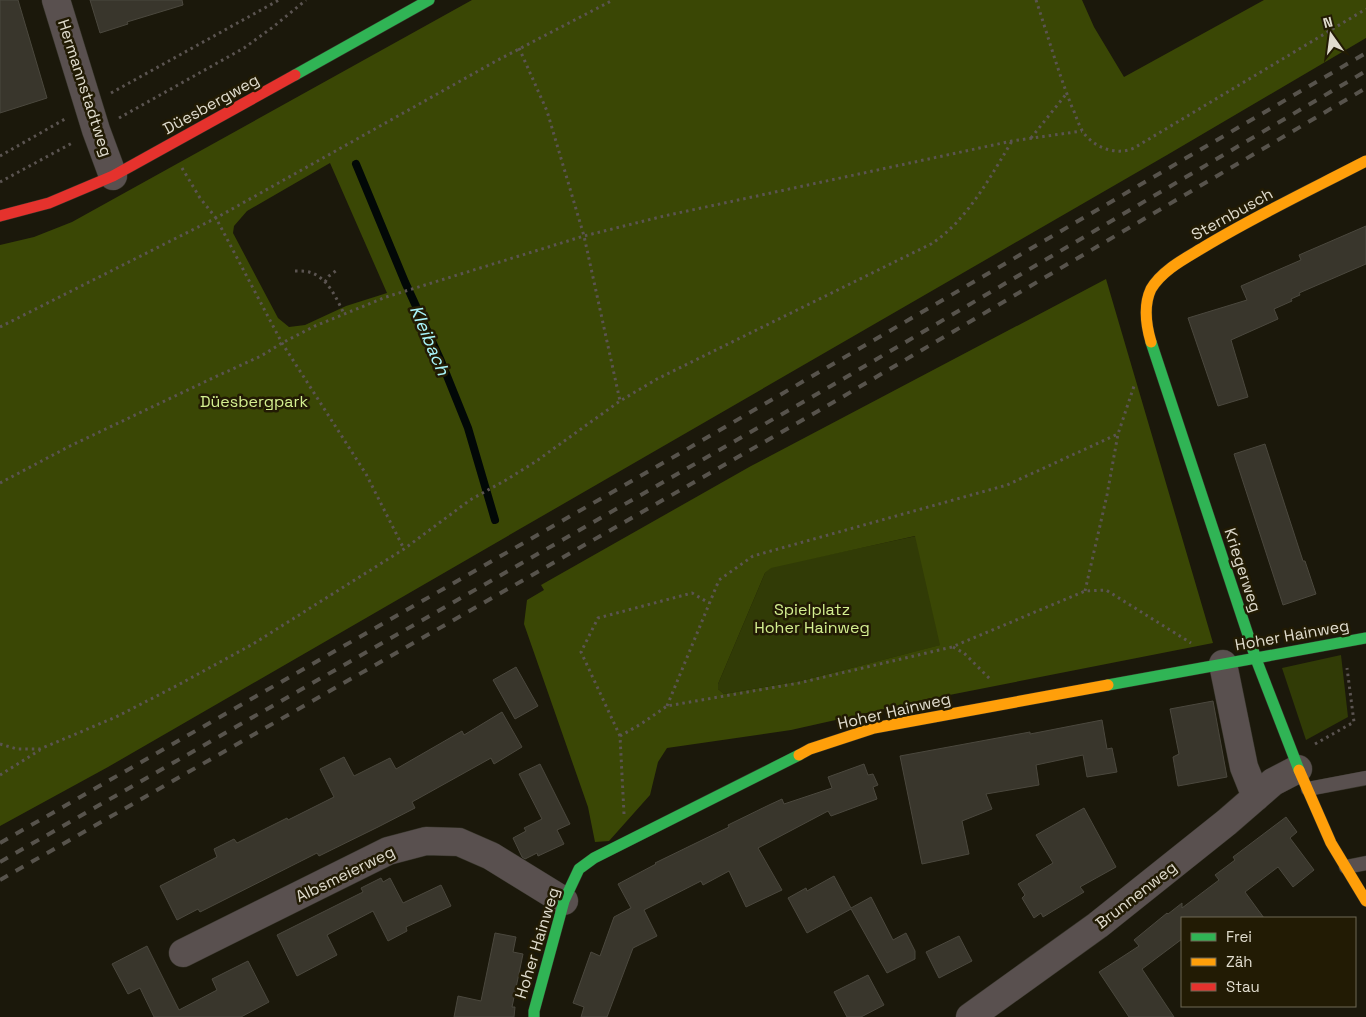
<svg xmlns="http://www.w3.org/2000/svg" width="1366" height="1017" font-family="'Space Grotesk',sans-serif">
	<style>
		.green { fill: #313b06 }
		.forest { fill: #3a4705; fill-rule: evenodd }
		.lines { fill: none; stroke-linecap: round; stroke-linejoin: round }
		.stream { stroke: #020807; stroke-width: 8 }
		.building { fill: #39362c; stroke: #4b483e }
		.lane-casing { stroke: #353328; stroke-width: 15 }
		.street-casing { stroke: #353328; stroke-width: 29 }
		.fast-casing { stroke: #353328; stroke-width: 12 }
		.slow-casing { stroke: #353328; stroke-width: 12 }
		.jam-casing { stroke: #353328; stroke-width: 12 }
		.path { stroke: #5b5451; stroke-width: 3; stroke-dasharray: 2.5 4; stroke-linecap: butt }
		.lane { stroke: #59504f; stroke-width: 14 }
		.street { stroke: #59504f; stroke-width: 28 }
		.fast { stroke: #30b455; stroke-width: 11 }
		.slow { stroke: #ff9f0a; stroke-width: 11 }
		.jam { stroke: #e5322d; stroke-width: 11 }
		.rail { stroke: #57534c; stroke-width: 4; stroke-dasharray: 9 9; stroke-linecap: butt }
		.labels { text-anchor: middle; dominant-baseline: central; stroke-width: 5; stroke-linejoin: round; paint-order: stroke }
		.street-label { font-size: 16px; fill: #e0dcce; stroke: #221b04 }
		.park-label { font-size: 16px; fill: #d4ef90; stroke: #221b04 }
		.water-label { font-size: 18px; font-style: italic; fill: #a9f4f9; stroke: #221b04 }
	</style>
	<rect width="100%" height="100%" fill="#1b180b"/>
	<path class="green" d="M916 536 941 645 801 681 724 694 718 689V684L765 573 771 567Z
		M1341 655 1348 717 1306 740 1282 668Z"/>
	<path class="forest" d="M472 0H1082L1094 27 1124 77 1264 0H1366V38L1167 155 108 767 0 826V245L34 237 72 222ZM330 163 387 293 346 306 305 325 289 327 278 318 233 233 234 226 247 211Z
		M1106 279 1213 643 929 699 791 730 667 748 658 762 650 795 609 841 595 842 588 807 524 624 527 600 544 590 541 585 751 466ZM915 536 940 645 801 681 724 694 718 689V684L765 573 771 568Z"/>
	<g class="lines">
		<path class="stream" d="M356 164 405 282 441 361 468 428 495 520"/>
	</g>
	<path class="building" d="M0 0H18L47 98 0 113Z
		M90 0H182L183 5 127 22 128 24 100 33Z
		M1366 226V264L1299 293 1300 295 1291 299 1292 301 1274 309 1278 319 1231 340 1248 397 1218 406 1188 318 1247 300 1241 286 1301 260 1299 255Z
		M1265 444 1303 561H1305L1316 594 1283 605 1234 454Z
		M516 667 538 706 515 719 493 680Z
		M1213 701 1227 777 1178 786 1173 757 1179 754 1170 709Z
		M502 712 522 747 494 764 491 758 412 802 415 808 378 827 319 856 317 853 200 912 198 909 177 920 160 886 217 857 214 849 234 839 237 843 287 818 288 820 334 797 320 769 344 757 354 776 390 758 396 769 462 731 464 735Z
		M1102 720 1107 749 1112 748 1117 772 1087 777 1083 755 1036 765 1039 785 986 794 992 809 962 821 969 854 922 864 900 756 1030 732V734Z
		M540 764 570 824 557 830 564 844 538 856 537 853 525 859 522 857 513 838 526 831 524 828 542 819 519 774Z
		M864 764 868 775 873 774 878 785 873 787 877 799 831 816 828 811 758 848 782 890 746 907 729 871 703 885 701 881 644 910 657 936 633 948 607 1017H581L584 1007 573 1003 591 952 600 956 614 917 631 908 618 884 656 864 655 863 729 827 728 825 769 805 782 799 784 804 832 788 828 777Z
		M1084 808 1116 867 1080 887 1084 892 1043 917 1041 913 1034 918 1022 898 1025 895 1018 884 1053 863 1036 835Z
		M1286 817 1297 832 1290 838 1314 870 1293 887 1278 867 1245 892 1264 918H1182V939L1142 969 1174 1017H1129L1099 972 1139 946 1134 940 1167 913 1168 914 1182 903V908L1219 880 1215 875 1235 860 1233 857Z
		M834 876 851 908 871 897 893 940 906 933 915 951V959L887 973 851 909 807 933 788 898 806 888 807 891Z
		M381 878 383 882 390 878 403 903 441 885 451 906 406 927 407 931 388 941 373 911 327 935 337 955 297 976 277 935 363 892 361 888Z
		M495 933 516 937 513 952 523 954 512 1007H515L514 1017H454L458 996 481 1001Z
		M959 936 972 961 939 978 926 952Z
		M147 946 179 1010 217 990 212 979 248 961 269 1002 241 1017H154L140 988 128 994 112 964Z
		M868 975 884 1005 861 1017H847L834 992Z"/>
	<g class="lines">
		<g class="lane-casing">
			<path id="lane" d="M1308 789 1366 778
				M1346 867 1366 863"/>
		</g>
		<g class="street-casing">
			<path id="street" d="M56 0 96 130 113 176
				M1223 664 1244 767 1256 797
				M183 953 388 851 426 841 459 842 491 856 564 901
				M970 1017 1098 925 1227 822 1273 782 1298 769"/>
		</g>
		<g class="fast-casing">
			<path id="fast" d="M295 75 429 0
				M1151 342 1256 659 1299 770
				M1108 685 1366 638
				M534 1017V1011L564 901 579 869 594 858 799 755"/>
		</g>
		<g class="slow-casing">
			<path id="slow" d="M1151 342C1146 325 1143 306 1151 289 1162 270 1186 258 1204 247 1257 215 1312 189 1366 161
				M799 755 810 749 874 728 1108 685
				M1299 770 1331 843 1366 901"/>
		</g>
		<g class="jam-casing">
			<path id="jam" d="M0 216 49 203 113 176 295 75"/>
		</g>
		<path class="path" d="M1036 0C1048 36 1058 72 1072 107 1076 115 1078 124 1083 132 1094 148 1117 156 1134 148L1366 9
			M519 48 547 111 584 236 620 401
			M111 93 279 0
			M119 118 244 48 273 27 306 0
			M1031 138 1067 93
			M0 156 65 119
			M182 168 200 198 216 218 282 343 366 474 404 549
			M0 182 74 142
			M295 271C301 271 307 271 312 273 328 279 337 299 344 314
			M325 282 329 276 337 270
			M0 327 216 218 496 61 613 0
			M0 483 70 446 215 377 261 356 282 343 315 326 386 297 584 236 664 216 1012 141 1082 131
			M1085 591 1107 495 1118 434 1135 383
			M953 647 964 653 991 680
			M667 706 719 580 753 556 1007 485 1118 434
			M620 736 581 652 598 618 692 593 709 603
			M0 744 17 749H40L116 717 178 685 253 644 404 549 470 500 506 480 535 462 620 401 657 379 931 244C966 222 991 176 1012 141
			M1315 744 1354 722 1347 668
			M0 775 40 750
			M624 814 620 736 641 724 667 706 799 683 952 647 1085 591 1106 590 1191 643"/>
		<use href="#lane" class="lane"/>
		<use href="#street" class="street"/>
		<use href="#fast" class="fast"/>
		<use href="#slow" class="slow"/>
		<use href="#jam" class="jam"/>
		<path class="rail" d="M0 843 677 455 1366 53
			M0 862 831 386 1366 71
			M0 880 827 406 1366 88"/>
	</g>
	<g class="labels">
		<g class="street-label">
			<text transform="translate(85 88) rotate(72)">Hermannstadtweg</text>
			<text transform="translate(211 104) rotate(-29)">Düesbergweg</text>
			<text transform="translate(1232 214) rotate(-29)">Sternbusch</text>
			<text transform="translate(1243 570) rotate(72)">Kriegerweg</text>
			<text transform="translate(1292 635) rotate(-10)">Hoher Hainweg</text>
			<text transform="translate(894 711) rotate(-13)">Hoher Hainweg</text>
			<text transform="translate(345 874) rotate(-26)">Albsmeierweg</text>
			<text transform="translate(1136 895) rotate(-38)">Brunnenweg</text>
			<text transform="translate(537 943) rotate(-73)">Hoher Hainweg</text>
		</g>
		<g class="park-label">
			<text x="254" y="401">Düesbergpark</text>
			<text x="812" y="609">Spielplatz<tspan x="812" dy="18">Hoher Hainweg</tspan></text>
		</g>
		<g class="water-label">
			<text transform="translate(430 340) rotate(67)">Kleibach</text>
		</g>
	</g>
	<rect x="1181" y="917" width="175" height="90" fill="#221b04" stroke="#6e6855"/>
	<rect x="1191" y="933" width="25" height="8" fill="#30b455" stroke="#6e6855"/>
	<text x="1226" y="942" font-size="15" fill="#e0dcce">Frei</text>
	<rect x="1191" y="958" width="25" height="8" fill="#ff9f0a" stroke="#6e6855"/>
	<text x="1226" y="967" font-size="15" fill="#e0dcce">Zäh</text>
	<rect x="1191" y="983" width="25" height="8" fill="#e5322d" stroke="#6e6855"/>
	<text x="1226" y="992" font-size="15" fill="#e0dcce">Stau</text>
	<g transform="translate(1331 35) rotate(346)" stroke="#221b04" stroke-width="4" paint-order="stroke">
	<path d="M0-4L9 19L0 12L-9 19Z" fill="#e0dcce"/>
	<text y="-8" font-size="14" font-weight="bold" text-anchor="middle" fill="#e0dcce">N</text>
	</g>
</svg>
